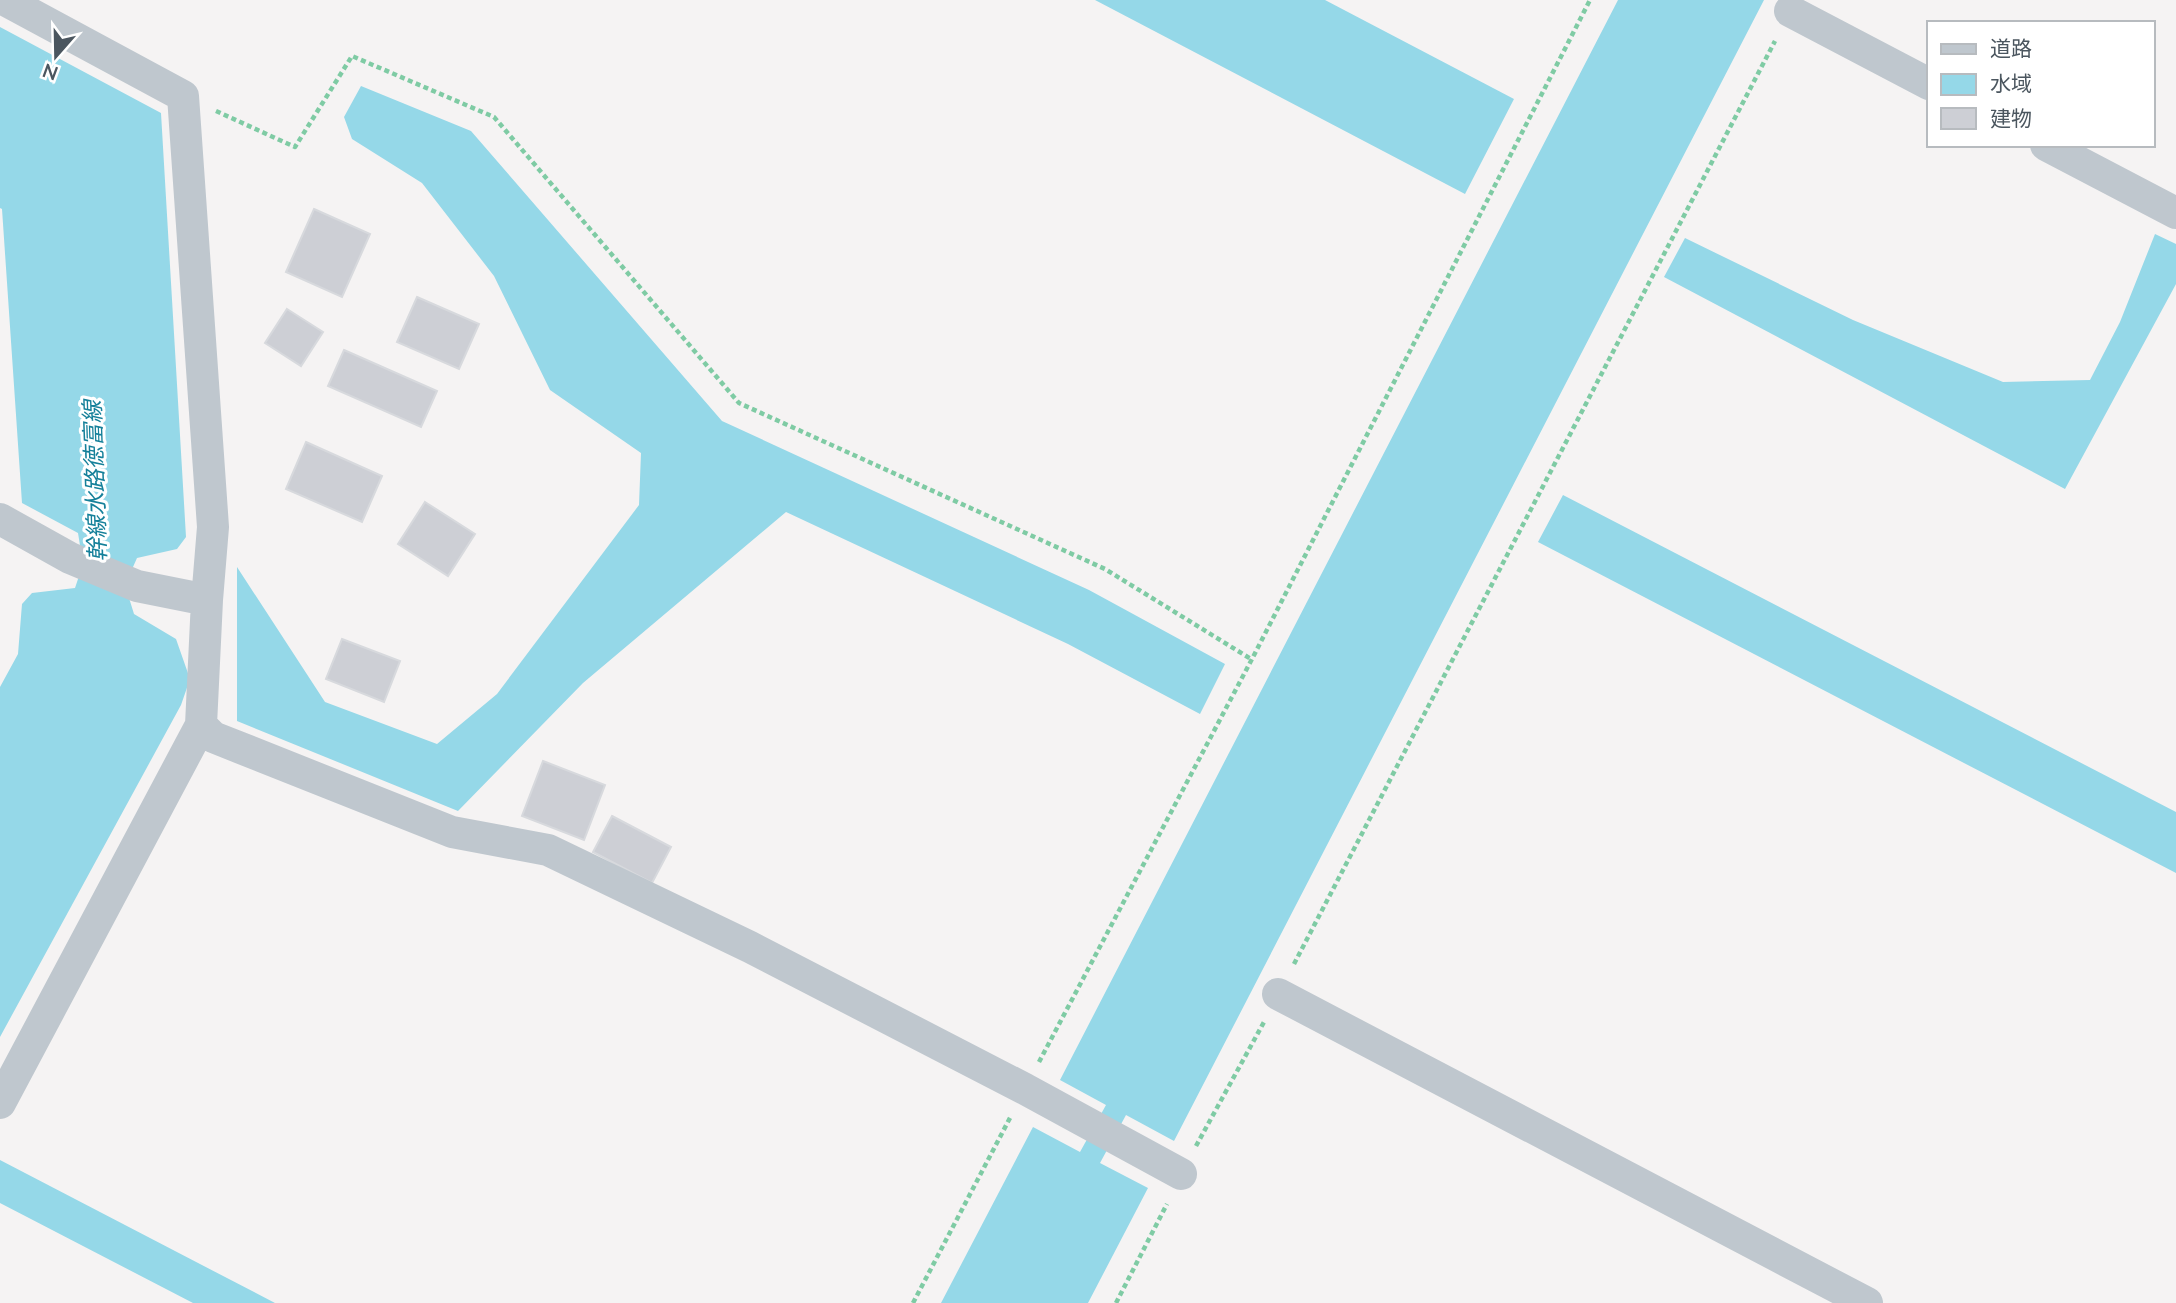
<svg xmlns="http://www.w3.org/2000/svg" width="2176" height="1303" font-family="Lato,'Noto Sans JP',sans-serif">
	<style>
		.water { fill: #95d8e8 }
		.building { fill: #cdcfd5; stroke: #d7d9dd; stroke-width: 2 }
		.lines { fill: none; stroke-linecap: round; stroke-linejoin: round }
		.path { stroke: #7fcba4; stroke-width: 4.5; stroke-dasharray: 5 3.5; stroke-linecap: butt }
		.street { stroke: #bfc7ce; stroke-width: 32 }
		.labels { text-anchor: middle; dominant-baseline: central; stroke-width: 6; stroke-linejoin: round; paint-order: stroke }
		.water-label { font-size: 23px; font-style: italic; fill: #15809a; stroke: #fff }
	</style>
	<rect width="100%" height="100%" fill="#f5f3f3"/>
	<path class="water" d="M1095 0H1325L1514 99 1465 194Z
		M1618 0H1764L1174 1141 1126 1115 1100 1163 1148 1188 1088 1303H941L1033 1127 1080 1152 1106 1105 1060 1080Z
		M0 27 161 113 186 537 177 549 137 558 125 585 134 614 176 639 190 679 181 705 0 1037V687L18 654 22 604 32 593 75 588 83 564 78 533 22 503 2 209 0 208Z
		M361 86 471 131 722 421 1089 590 1225 664 1200 714 1068 644 786 512 583 683 458 811 237 721V567L325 702 437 744 497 694 639 505 641 453 550 390 494 276 422 183 352 139 344 117Z
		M2155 234 2176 244V284L2065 489 1664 277 1685 238 1853 320 2003 382 2090 380 2120 322Z
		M1563 495 2176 812V873L1538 542Z
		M0 1160 275 1303H193L0 1203Z"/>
	<path class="building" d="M314 209 370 234 342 297 286 272Z
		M417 297 479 324 459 369 397 342Z
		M287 309 323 332 301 366 265 343Z
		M344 350 437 391 421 427 328 386Z
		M306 442 382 476 362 522 286 489Z
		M425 502 475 534 448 576 398 544Z
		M342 639 400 661 384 702 326 679Z
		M543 761 605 785 584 840 522 816Z
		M612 816 671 847 652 883 593 852Z"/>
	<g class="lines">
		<path class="path" d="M216 111 295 147 352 56 494 117 739 403 1105 569 1251 659
			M1294 964 1775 41
			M1039 1062 1252 659 1590 0
			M1196 1146 1264 1022
			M913 1303 1011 1116
			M1116 1303 1167 1204"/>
		<path class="street" d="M1790 11 1929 84
			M2046 145 2176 213
			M0 519 70 558 137 586 207 600
			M201 725 213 737 452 832 548 850 750 947 1025 1089 1181 1174
			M1278 994 1867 1303
			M0 1103 201 725 207 600 213 527 183 96 5 0"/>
	</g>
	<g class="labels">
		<g class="water-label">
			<text transform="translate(94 481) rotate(-92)">幹線水路徳富線</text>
		</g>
	</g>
	<rect x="1927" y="21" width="228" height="126" fill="#ffffff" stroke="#b7bbbf" stroke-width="2"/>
	<rect x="1941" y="44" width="35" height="10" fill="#bfc7ce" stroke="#b7bbbf" stroke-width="2"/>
	<text x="1990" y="56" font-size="21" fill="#4b565f">道路</text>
	<rect x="1941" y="74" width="35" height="21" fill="#95d8e8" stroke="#b7bbbf" stroke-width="2"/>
	<text x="1990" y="91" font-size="21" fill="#4b565f">水域</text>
	<rect x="1941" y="108" width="35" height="21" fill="#cdcfd5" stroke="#b7bbbf" stroke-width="2"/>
	<text x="1990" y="126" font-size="21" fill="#4b565f">建物</text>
	<g transform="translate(56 56) rotate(200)" stroke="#ffffff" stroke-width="5" paint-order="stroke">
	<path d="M0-5L12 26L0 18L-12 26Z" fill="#4b565f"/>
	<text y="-10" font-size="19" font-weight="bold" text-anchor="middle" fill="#4b565f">N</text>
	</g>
</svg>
